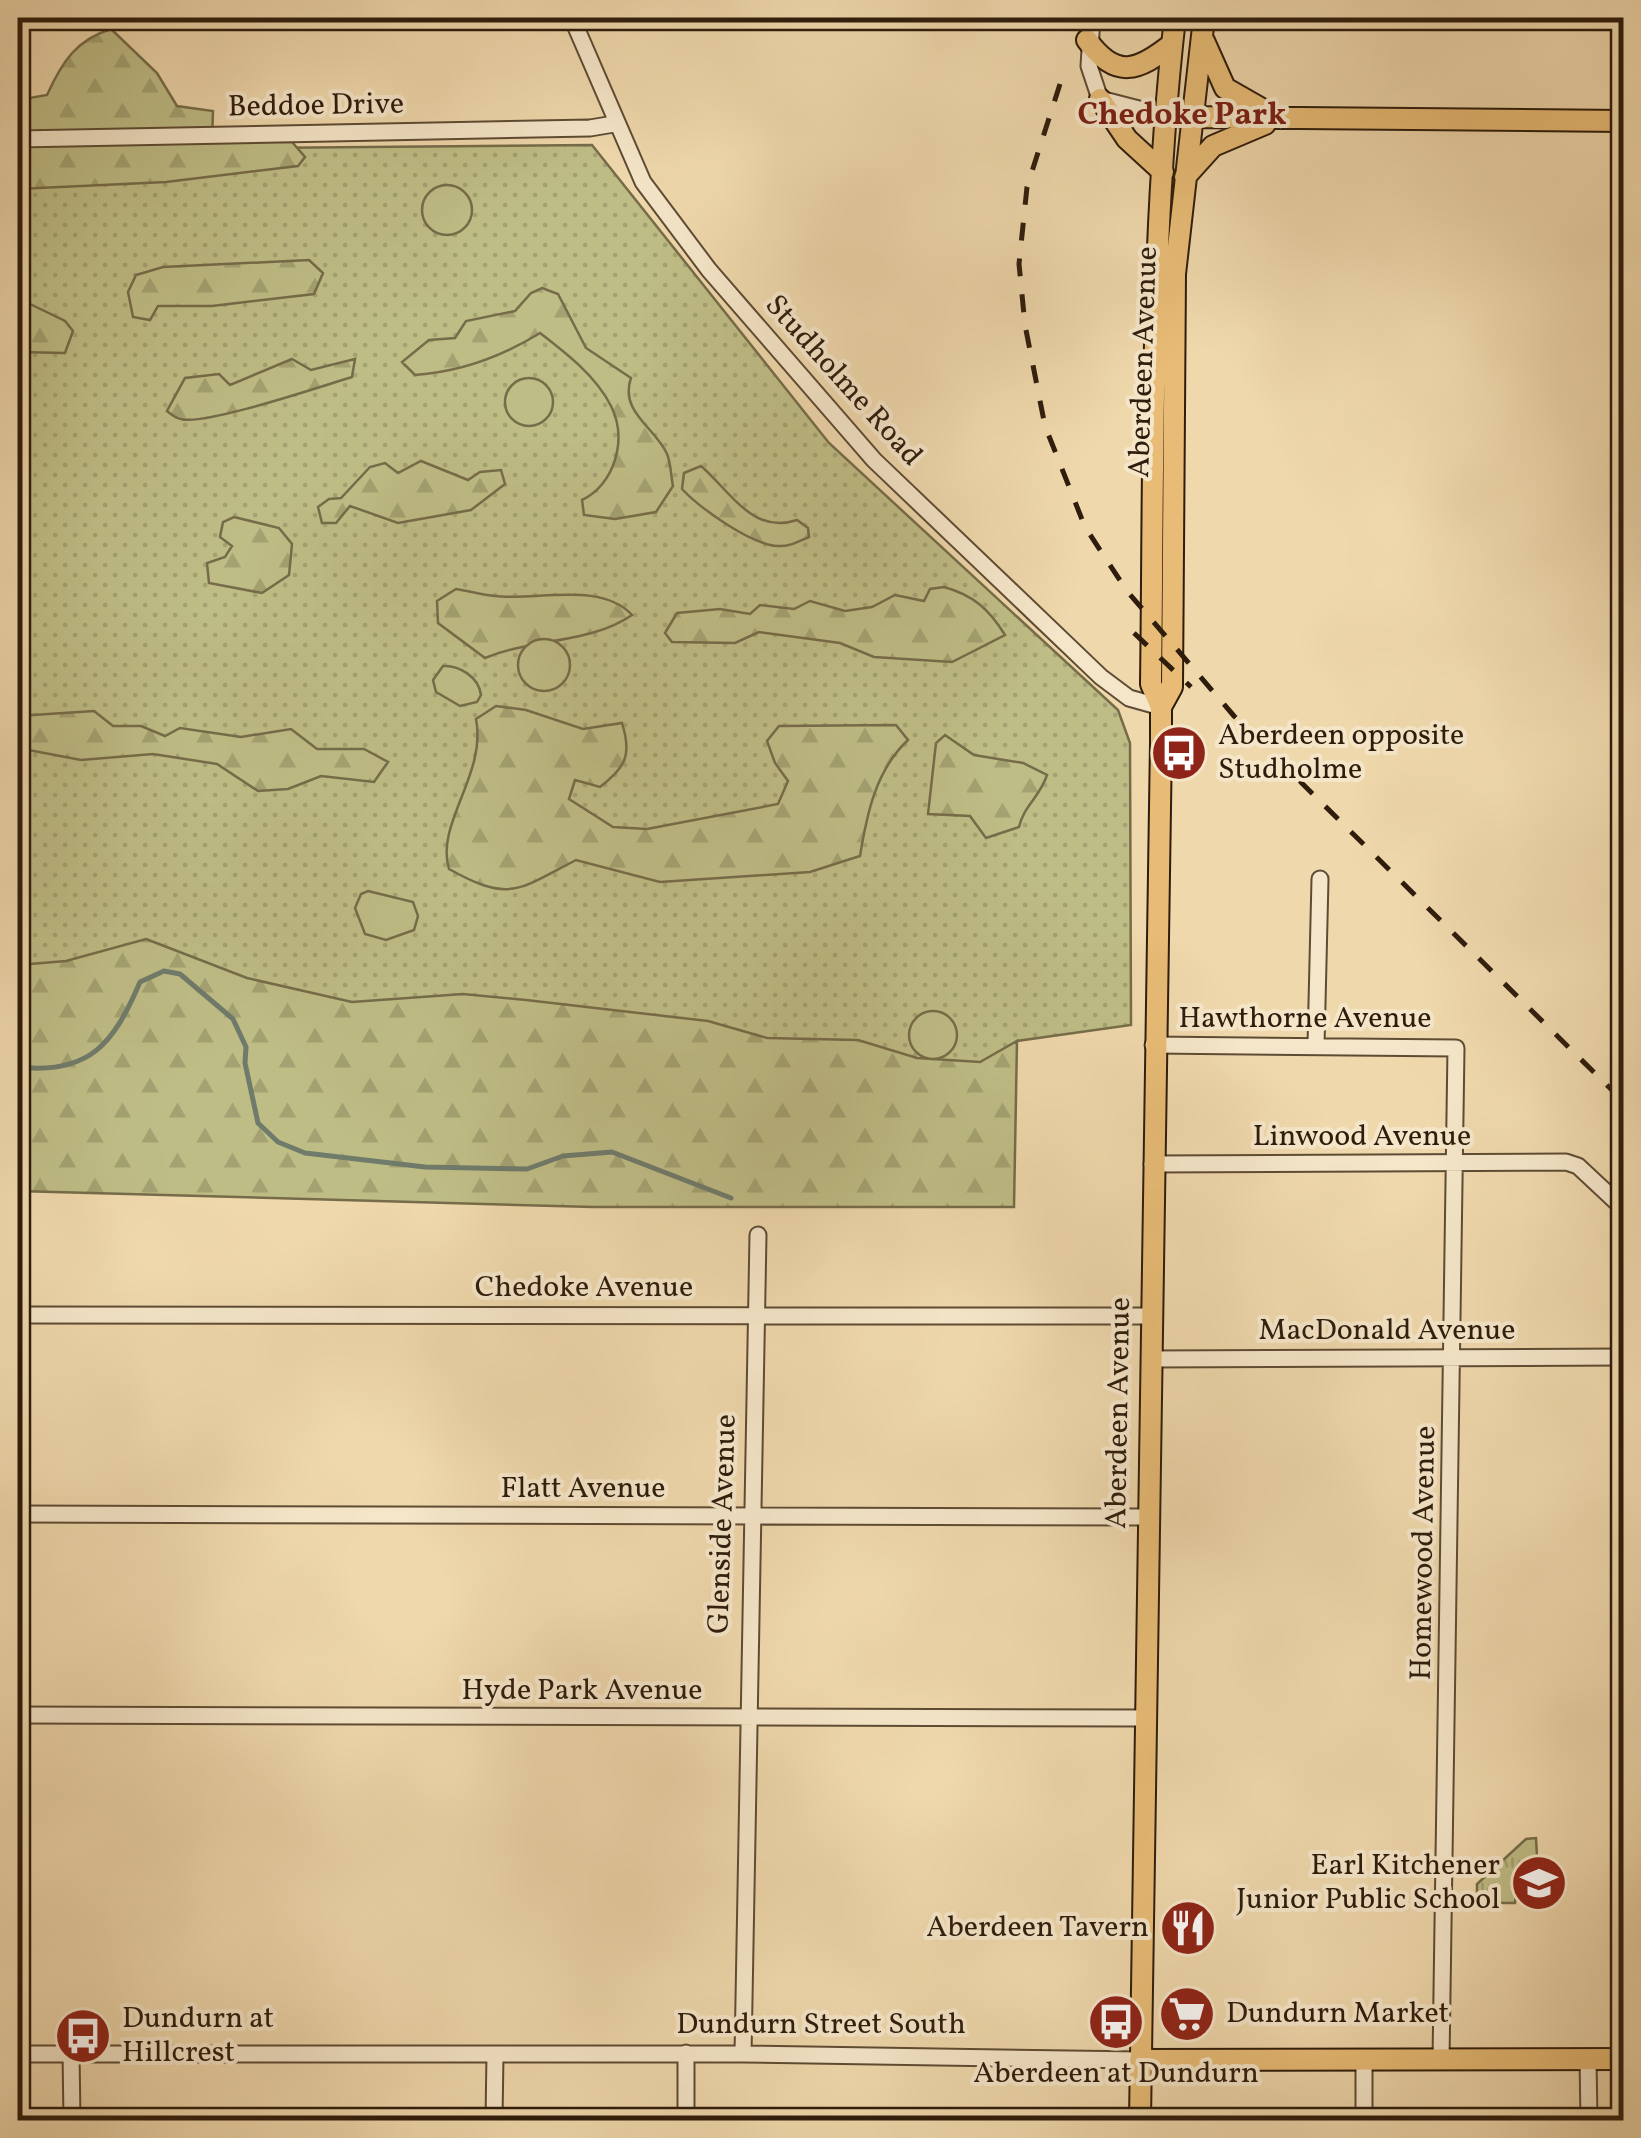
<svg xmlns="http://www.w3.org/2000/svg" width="1641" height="2138" font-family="Vollkorn,serif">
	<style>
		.grass { fill: url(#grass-dots); stroke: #766c49; stroke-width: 2.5 }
		.forest { fill: url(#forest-firs); stroke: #766c49; stroke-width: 2.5 }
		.park { fill: url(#park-tufts); stroke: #766c49; stroke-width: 2.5 }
		.pitch { fill: #bfbd86; stroke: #766c49; stroke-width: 2.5 }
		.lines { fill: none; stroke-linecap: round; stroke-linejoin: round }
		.stream { stroke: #6f7b6b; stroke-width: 5 }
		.minor-casing { stroke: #5e4b34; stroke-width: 19 }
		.major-casing { stroke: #2e1c0c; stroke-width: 24 }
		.minor { stroke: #f5e6c9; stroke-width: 15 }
		.major { stroke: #e8bc76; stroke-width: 20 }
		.rail { stroke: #2e1c0c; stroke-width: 5; stroke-dasharray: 18 18; stroke-linecap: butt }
		.labels { text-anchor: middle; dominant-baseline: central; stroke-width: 8; stroke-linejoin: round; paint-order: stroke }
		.street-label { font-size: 30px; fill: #2e1c0c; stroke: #f5e6c9 }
		.poi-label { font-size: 30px; fill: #2e1c0c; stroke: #f5e6c9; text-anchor: start }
		.neighbourhood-label { font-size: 32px; font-weight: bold; fill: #7a1f14; stroke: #f5e6c9 }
	</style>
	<defs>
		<pattern id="grass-dots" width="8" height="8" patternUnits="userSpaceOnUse" patternTransform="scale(2.5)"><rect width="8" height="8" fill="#bfbd86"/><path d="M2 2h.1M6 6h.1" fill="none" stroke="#a4a272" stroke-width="1.8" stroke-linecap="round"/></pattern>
		<pattern id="forest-firs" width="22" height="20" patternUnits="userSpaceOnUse" patternTransform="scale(2.5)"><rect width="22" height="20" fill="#bfbd86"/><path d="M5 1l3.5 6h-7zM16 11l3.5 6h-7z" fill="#a4a272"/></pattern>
		<pattern id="park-tufts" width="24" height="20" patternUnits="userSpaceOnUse" patternTransform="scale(2.5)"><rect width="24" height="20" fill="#bfbd86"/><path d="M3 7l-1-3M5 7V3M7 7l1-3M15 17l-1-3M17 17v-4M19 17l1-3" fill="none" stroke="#a4a272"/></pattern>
	</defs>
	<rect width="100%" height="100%" fill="#efd8ac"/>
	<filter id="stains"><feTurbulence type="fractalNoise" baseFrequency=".002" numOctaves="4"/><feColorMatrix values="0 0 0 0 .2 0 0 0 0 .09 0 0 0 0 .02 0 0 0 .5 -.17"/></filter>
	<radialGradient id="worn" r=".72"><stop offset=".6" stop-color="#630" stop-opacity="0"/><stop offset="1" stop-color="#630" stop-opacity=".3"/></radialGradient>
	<path class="grass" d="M592 145 829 443 1118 710 1130 743 1131 1025 1017 1041 987 1079 18 976V150Z"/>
	<path class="forest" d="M111 29 157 73 177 106 213 111 212 141 292 142 305 157 298 166 166 182 18 189V100L47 95C62 62 76 40 111 29Z
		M309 260 323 273 314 294 212 306H158L150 320 133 317 128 292 136 275 163 267Z
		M542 288 558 294 586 348 631 378C619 412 656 428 667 454 671 463 671 477 673 486L656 512 615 519 584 515 582 500C614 485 628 440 611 406 596 376 566 353 540 333 503 356 459 372 415 375L402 362 429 340 455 338 466 321 515 311 531 293Z
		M30 304 65 321 73 331 65 353 18 352V305Z
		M292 359 311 370 355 359 352 377C322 386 204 426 181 419 175 418 171 414 167 411L185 378 219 374 230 385Z
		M421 461 468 480 480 472 501 470 505 484 471 510 398 523 350 506 336 523H322L318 507 329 499 341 498 370 467 385 463 398 473Z
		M701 466C731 492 753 535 797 520L808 528 809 537C800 541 789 547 778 546 751 545 700 508 682 489L684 473Z
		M234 517 279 528 292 544 289 575 262 593 209 583 207 563 225 557 232 546 220 537 223 522Z
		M944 587C973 595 989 609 1005 635L952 662 874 657 840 643 759 632 735 643 672 642 665 633 677 613 720 609 750 614 760 605 794 609 810 601 845 611 872 607 895 595 924 601 930 589Z
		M456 589C469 591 482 595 495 596 536 601 601 581 632 615 590 644 533 638 485 658L438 623 437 601Z
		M496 706 526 710 583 729 622 723C632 755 626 767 600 787L575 780 569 799 613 827 647 829 778 804 788 781 775 763 767 741 779 726 896 725 908 740C876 770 867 813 860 856L810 872 660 882 576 860C518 890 510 903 449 869 435 824 487 774 476 719Z
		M94 711 113 726H141L165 736 180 728 241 737 291 729 317 749H364L388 762 374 782 321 776 288 789 258 791 217 764 153 754 81 760 18 748V716Z
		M945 735 974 755 1023 763 1047 775C1040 797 1024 805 1019 827L986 838 970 816 928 814 936 743Z
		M146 939 247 978 352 1002 463 994 526 1000 708 1021 767 1038 858 1040 917 1058 980 1062 1017 1041 1014 1207H593L18 1191V965L66 961Z"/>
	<path class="park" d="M1536 1838 1539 1895 1516 1894 1515 1903H1482L1477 1897V1884L1526 1839Z"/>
	<path class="pitch" d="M422 210a25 25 0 1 1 50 0a25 25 0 1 1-50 0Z
		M505 402a24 24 0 1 1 48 0a24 24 0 1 1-48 0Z
		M518 665a26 26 0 1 1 52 0a26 26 0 1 1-52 0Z
		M443 666C459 665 479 677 481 695L477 702 460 706 436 692 433 680Z
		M368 891 413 902 418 916 414 930 386 940 365 934 355 908 361 894Z
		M909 1035a24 24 0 1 1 48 0a24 24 0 1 1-48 0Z"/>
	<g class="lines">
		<path class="stream" d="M18 1067C90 1075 114 1043 140 982L164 971 180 974 233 1019 246 1047 245 1063 258 1123 278 1142 305 1153 425 1167 527 1169 563 1156 612 1152 731 1198"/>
		<g class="minor-casing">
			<path id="minor" d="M572 18 643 182 709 270 874 460 1101 677 1129 698 1161 707
				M1092 18 1089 66 1100 99 1166 116
				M18 139 590 128 614 124
				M1153 1045 1456 1048 1441 2060
				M1316 1045 1320 879
				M1152 1164 1566 1162 1578 1166 1624 1209
				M18 1315 1150 1316
				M1150 1359 1624 1357
				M18 1514 1148 1517
				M18 1715 1146 1718
				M71 2053 72 2120
				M18 2054H743L1140 2060
				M743 2054 758 1235
				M1588 2059 1589 2120
				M494 2120 495 2054
				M686 2120V2053
				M1364 2120V2060"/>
		</g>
		<g class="major-casing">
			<path id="major" d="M1087 40C1116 80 1138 71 1172 44
				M1204 41 1225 88 1276 117
				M1100 99 1127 139 1163 172
				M1183 117 1624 121
				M1185 177 1213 146 1265 124
				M1161 707 1172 687 1175 274 1204 18
				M1140 2060 1624 2059
				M1140 2120 1161 742V707L1151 684C1154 462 1150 238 1175 18"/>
		</g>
		<use href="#minor" class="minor"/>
		<use href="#major" class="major"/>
		<path class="rail" d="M1060 84 1027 187 1019 264 1025 325 1045 426 1085 527 1127 591 1234 716 1624 1102
			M1134 633 1191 687"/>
	</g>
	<defs>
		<g id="bus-disc" transform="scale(2.875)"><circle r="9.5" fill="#8f2418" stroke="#f5e6c9"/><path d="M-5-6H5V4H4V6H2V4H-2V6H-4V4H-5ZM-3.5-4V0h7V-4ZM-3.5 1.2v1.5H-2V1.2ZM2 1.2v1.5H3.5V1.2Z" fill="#fff"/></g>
		<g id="school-disc" transform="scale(2.875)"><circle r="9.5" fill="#8f2418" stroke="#f5e6c9"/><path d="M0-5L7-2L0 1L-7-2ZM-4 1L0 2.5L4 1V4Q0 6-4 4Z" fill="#fff"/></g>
		<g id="restaurant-disc" transform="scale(2.875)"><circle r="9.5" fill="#8f2418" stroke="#f5e6c9"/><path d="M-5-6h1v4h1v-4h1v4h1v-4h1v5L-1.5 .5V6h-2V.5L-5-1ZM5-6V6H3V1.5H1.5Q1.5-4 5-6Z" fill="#fff"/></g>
		<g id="supermarket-disc" transform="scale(2.875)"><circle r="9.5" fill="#8f2418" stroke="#f5e6c9"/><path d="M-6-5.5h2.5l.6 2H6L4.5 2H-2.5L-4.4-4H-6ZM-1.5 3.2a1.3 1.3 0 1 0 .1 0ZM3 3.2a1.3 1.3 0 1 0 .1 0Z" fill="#fff"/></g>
	</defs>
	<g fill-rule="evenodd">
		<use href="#bus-disc" x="1179" y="753"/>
		<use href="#school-disc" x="1539" y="1883"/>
		<use href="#restaurant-disc" x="1188" y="1928"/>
		<use href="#supermarket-disc" x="1187" y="2014"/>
		<use href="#bus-disc" x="1116" y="2022"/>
		<use href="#bus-disc" x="83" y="2036"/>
	</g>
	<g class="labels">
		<g class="street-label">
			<text transform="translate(316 106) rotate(-1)">Beddoe Drive</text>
			<text transform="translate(1144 362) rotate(-88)">Aberdeen Avenue</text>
			<text transform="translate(843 381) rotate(48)">Studholme Road</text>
			<text x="1305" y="1019">Hawthorne Avenue</text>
			<text x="1362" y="1137">Linwood Avenue</text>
			<text x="584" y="1288">Chedoke Avenue</text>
			<text x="1387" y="1331">MacDonald Avenue</text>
			<text transform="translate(1119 1413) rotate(-89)">Aberdeen Avenue</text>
			<text x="583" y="1489">Flatt Avenue</text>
			<text transform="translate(723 1524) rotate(-88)">Glenside Avenue</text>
			<text transform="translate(1424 1553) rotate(-89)">Homewood Avenue</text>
			<text x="582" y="1691">Hyde Park Avenue</text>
			<text x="821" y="2025">Dundurn Street South</text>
		</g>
		<g class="poi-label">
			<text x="1218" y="736">Aberdeen opposite<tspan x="1218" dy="34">Studholme</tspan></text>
			<text x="1500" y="1866" text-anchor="end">Earl Kitchener<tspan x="1500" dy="34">Junior Public School</tspan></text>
			<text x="1149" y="1928" text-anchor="end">Aberdeen Tavern</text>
			<text x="1226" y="2014">Dundurn Market</text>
			<text x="122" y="2019">Dundurn at<tspan x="122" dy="34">Hillcrest</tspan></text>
			<text x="1116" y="2074" text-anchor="middle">Aberdeen at Dundurn</text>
		</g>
		<g class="neighbourhood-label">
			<text x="1182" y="116">Chedoke Park</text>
		</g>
	</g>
	<rect width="1641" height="2138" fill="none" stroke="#efd8ac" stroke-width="60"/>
	<rect x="20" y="20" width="1601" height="2098" fill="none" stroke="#2e1c0c" stroke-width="5"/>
	<rect x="30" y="30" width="1581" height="2078" fill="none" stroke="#2e1c0c" stroke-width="2.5"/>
	<rect width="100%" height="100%" filter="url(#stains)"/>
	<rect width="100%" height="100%" fill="url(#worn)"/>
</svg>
